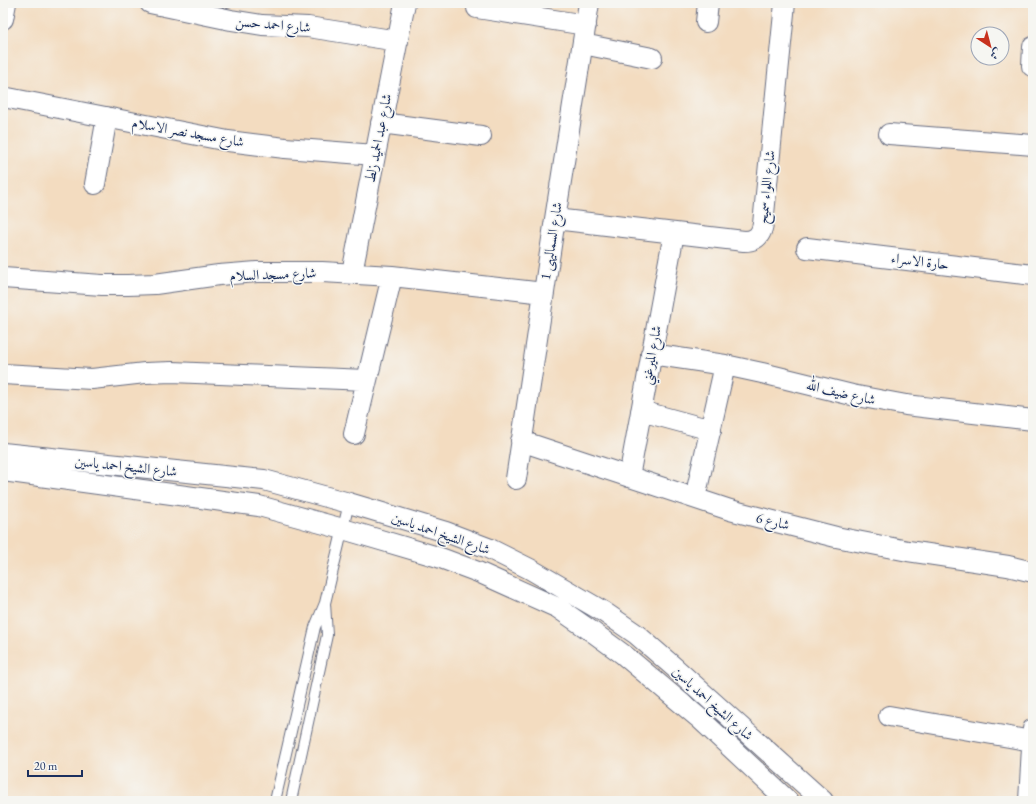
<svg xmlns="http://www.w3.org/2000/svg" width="1036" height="804" font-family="'EB Garamond',Amiri,serif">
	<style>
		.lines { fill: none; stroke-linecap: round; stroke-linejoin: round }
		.lane-casing { stroke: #676c80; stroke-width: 12 }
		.street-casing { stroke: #676c80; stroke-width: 22 }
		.lane { stroke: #fff; stroke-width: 10 }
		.street { stroke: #fff; stroke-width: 20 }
		.labels { text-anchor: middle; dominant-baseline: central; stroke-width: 3; stroke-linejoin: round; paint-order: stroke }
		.street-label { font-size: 14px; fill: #1b2f5e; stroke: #f6f6f2 }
	</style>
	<rect width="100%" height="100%" fill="#f6f6f2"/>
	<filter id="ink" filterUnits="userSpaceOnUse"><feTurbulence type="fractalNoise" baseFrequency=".025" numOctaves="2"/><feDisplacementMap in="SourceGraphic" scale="8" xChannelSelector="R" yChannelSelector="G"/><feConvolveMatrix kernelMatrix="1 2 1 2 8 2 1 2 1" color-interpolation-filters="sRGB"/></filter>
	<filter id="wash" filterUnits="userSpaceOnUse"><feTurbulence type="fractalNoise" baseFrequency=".012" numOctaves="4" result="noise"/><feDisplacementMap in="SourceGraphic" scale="16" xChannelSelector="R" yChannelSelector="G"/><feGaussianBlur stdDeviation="0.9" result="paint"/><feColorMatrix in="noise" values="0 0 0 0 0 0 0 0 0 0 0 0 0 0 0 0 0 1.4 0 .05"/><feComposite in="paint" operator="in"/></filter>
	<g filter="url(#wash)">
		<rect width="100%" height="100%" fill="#f3dcc0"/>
	</g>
	<g filter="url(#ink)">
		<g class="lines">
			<g class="lane-casing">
				<path id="lane" d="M325 603 349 503
					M275 801 315 627 325 603 327 635 291 801"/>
			</g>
			<g class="street-casing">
				<path id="street" d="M150 3 231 20 262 25 308 27 398 41
					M477 8 586 25
					M3 19 6 3
					M706 22 708 3
					M583 44 652 58
					M1032 66 1033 47
					M3 97 228 141 285 148 375 155
					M381 123 481 136
					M889 134 1033 145
					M95 184 107 117
					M555 219 744 241C755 241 761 236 763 224L785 3
					M807 248 1033 275
					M352 273 405 3
					M3 278 102 285H128L155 284 219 275 257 272H322L392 276 544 293
					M651 354 725 365 762 373 852 395 906 405 1033 420
					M3 374 92 379 145 373 172 372 367 380
					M641 411 711 430
					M354 434 392 276
					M521 441 730 510 765 519 836 537 908 551 1008 566 1033 572
					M3 453 264 480 349 503 446 532 488 548 530 569 604 612 636 634 674 667 823 801
					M3 471 259 506 343 529 438 557 478 572 558 608 594 633 624 655 699 718 788 801
					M629 477 674 233
					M516 479 555 219 589 3
					M695 498 725 365
					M889 716 1032 741
					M1029 801 1033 729"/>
			</g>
			<use href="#lane" class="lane"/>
			<use href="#street" class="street"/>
		</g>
	</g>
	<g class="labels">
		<g class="street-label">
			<text transform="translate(273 24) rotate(5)">شارع احمد حسن</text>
			<text transform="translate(188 132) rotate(10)">شارع مسجد نصر الاسلام</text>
			<text transform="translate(378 138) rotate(-79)">شارع عبد الحميد زلط</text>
			<text transform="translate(766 187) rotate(-84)">شارع اللواء سميح</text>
			<text transform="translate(551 241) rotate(-81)">شارع السماليهى 1</text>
			<text transform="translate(920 261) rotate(7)">حارة الاسراء</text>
			<text transform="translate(273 274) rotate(-2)">شارع مسجد السلام</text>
			<text transform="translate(651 355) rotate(-80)">شارع الميرغني</text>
			<text transform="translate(841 392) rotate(13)">شارع ضيف الله</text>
			<text transform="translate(126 466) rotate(6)">شارع الشيخ احمد ياسين</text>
			<text transform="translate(773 521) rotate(14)">شارع 6</text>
			<text transform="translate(441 533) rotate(19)">شارع الشيخ احمد ياسين</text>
			<text transform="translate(713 703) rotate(42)">شارع الشيخ احمد ياسين</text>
		</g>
	</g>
	<rect width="1036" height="804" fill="none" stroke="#f6f6f2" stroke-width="16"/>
	<g transform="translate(990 46) rotate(144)"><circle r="19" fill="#f6f6f2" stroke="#9ea6b7"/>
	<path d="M0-3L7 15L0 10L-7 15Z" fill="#c8321e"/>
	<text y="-6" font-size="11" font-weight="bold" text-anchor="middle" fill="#1b2f5e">ش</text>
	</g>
	<path d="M28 770v6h54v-6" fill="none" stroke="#1b2f5e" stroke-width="2"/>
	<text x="34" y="770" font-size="12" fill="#1b2f5e" stroke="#f6f6f2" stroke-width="3" paint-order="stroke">20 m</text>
</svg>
